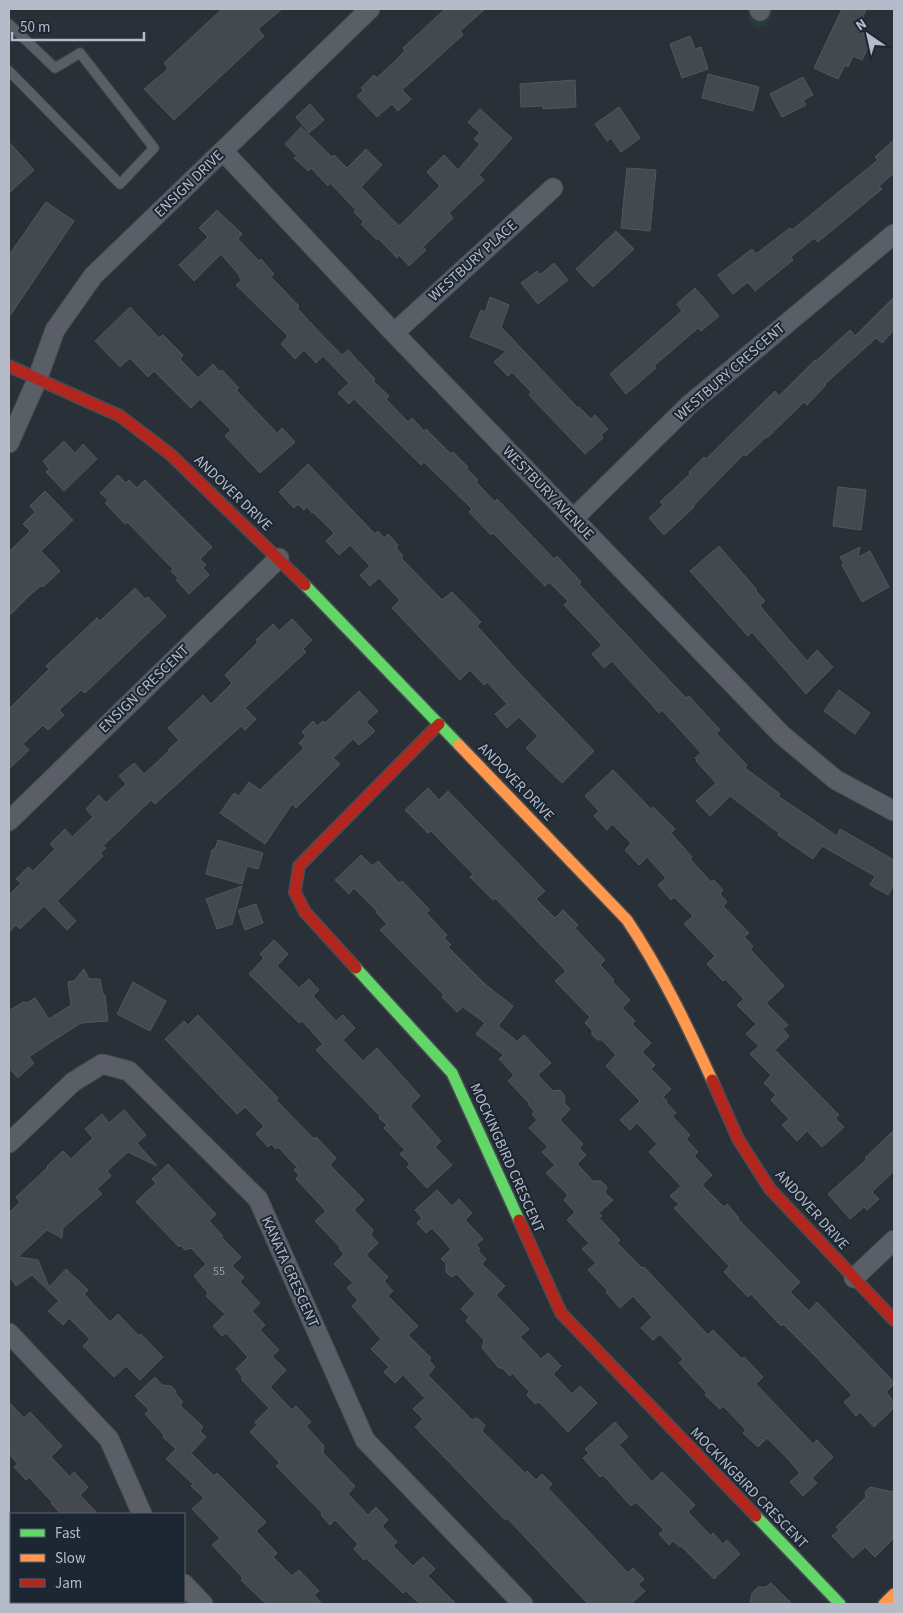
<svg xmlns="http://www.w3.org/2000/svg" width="903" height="1613" font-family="'Source Sans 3',sans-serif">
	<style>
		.green { fill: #273a3e }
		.building { fill: #444950; stroke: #52575f }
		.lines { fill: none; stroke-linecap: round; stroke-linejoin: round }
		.lane-casing { stroke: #484c53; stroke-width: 11 }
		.street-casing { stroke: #484c53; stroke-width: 21 }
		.fast-casing { stroke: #484c53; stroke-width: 14 }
		.slow-casing { stroke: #484c53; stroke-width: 14 }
		.jam-casing { stroke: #484c53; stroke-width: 14 }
		.lane { stroke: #5a5e66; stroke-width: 9 }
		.street { stroke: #5a5e66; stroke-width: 19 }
		.fast { stroke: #63d668; stroke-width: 11 }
		.slow { stroke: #ff974d; stroke-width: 11 }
		.jam { stroke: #b3261e; stroke-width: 11 }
		.labels { text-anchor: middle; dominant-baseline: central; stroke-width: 4; stroke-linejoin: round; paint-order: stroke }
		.number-label { font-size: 12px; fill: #989fab }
		.street-label { font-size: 15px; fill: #b4bcc9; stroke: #1d2633 }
	</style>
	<rect width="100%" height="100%" fill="#2a3038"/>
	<path class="green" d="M750 9H769L773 12 767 26 756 28 748 20Z"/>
	<path class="building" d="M222 9H282L258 29 264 36 174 120 144 89 168 69 164 63Z
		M445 9H485L460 31 463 35 402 90 411 99 398 111 392 104 377 117 357 96 364 90 361 88 374 75 377 78 399 57 405 51 403 48Z
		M842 9H866L858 31 873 37 862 60 853 56 848 67 845 65 838 79 814 68Z
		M690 36 695 49 701 47 708 69 682 78 670 44Z
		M708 74 759 87 753 111 702 98Z
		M803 77 813 95 803 100 806 105 782 117 770 94Z
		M575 80 576 107 543 109V106L521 107 520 84Z
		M310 104 324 120 309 133 296 117Z
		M619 107 640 138 621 152 611 138 607 141 595 124Z
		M480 109 512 138 479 175 484 180 449 213 453 218 423 247 426 250 409 266 399 255 397 258 378 238 377 240 361 224 364 222 354 212 356 210 330 183 328 186 311 168 308 171 294 158 297 156 285 144 301 127 332 157 334 155 347 168 366 149 382 165 361 187 399 226 440 186 427 172 444 155 458 170 480 144 474 139 480 133 468 122Z
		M894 140V173L879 186 882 189 818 242 814 238 791 257 793 260 755 291 748 282 733 294 718 275 752 249 756 254 790 228 792 230 878 160 875 157Z
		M9 142 34 170 9 193Z
		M627 168 656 170 650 231 621 228Z
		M46 202 74 221 9 317V255Z
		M217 210 242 234 238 239 259 261 261 259 274 274 271 277 299 306 297 308 324 337 342 355 348 350 375 379 373 381 389 396 386 399 408 422 412 418 424 431 426 429 451 454 453 452 468 467 466 468 478 480 476 482 495 502 497 499 554 559 557 556 581 582 579 584 653 663 686 698 689 696 720 730 716 733 747 765 745 768 780 794 778 796 837 836 840 829 894 860V884L888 895 870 885 875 876 822 846 813 859 778 835 779 833 730 796 710 816 696 801 716 783 696 761 697 760 695 758 701 753 662 710 659 713 612 661 604 668 592 654 602 645 564 605 568 601 549 582 545 586 493 533 491 535 469 512 472 509 424 462 421 465 354 399 349 404 338 393 349 383 323 356 316 363 304 350 295 359 281 344 288 336 236 285 242 280 239 277 240 276 221 254 194 281 179 265 208 237 199 228Z
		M616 231 634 249 593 287 576 269Z
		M554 263 568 280 538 304 521 283 537 271 540 275Z
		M695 288 719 316 701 331 698 328 654 366 656 368 626 394 610 374 682 311 677 304Z
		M490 297 509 305 501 327 578 408 579 407 591 419 595 415 608 429 601 435 603 438 585 454 529 395 531 392 512 372 508 376 494 362 506 351 470 337 481 310 485 312Z
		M894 297V330L882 343 876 338 825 384 826 385 807 405 804 402 767 438 766 437 746 456 744 454 693 506 694 507 664 535 649 518 663 505 660 502 690 474 689 472 704 457 706 459 775 391 779 396 815 360 816 361 850 330 855 336Z
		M130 307 159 338 163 335 183 355 180 359 198 378 213 364 220 372 222 370 239 388 236 390 277 433 282 428 295 442 260 473 225 436 231 430 200 399 191 408 154 371 148 377 130 358 120 367 95 341Z
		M64 441 75 453 83 444 97 459 64 491 46 472 49 469 43 461Z
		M308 464 375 534 378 531 384 538 388 534 398 545 396 548 403 556 401 558 442 600 452 592 481 622 477 626 521 675 594 751 562 783 526 748 538 736 519 717 507 728 495 714 507 704 487 682 484 685 470 670 460 680 392 608 400 600 379 578 370 586 360 575 370 566 350 545 339 555 326 541 334 533 313 512 312 513 307 507 304 510 298 504 294 508 279 492Z
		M118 475 126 483 129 480 137 488 145 480 212 547 200 559 206 565 203 568 209 575 189 594 176 580 178 578 171 571 173 569 127 522 125 524 105 503 108 500 100 493Z
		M838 487 866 490 861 530 833 526Z
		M45 491 73 520 41 551 60 571 43 587 42 585 30 595 9 616V552L30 531 23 524 35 512 30 506Z
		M719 546 757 590 756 591 765 601 760 606 807 661 817 650 833 667 806 694 752 632 748 636 690 571Z
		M860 547 858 557 870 551 889 587 862 602 842 565 844 564 840 557Z
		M135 588 145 599 148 597 166 616 85 693 81 690 59 710 64 715 48 730 43 725 23 744 29 750 9 769V709L49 669 46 666 97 618 100 621Z
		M292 619 312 640 303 649 306 652 245 708 256 719 245 730 241 726 155 804 151 800 103 846 106 848 100 853 103 856 57 901 76 921 67 930 44 906 20 929 16 925 9 932V895L21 883 16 879 28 867 33 871 55 849 50 844 65 829 72 837 93 817 86 809 99 795 106 803 126 784 119 776 134 763 144 774 169 751 168 750 179 740 168 728 203 695 211 704 232 683 225 675 258 642 256 640 273 624 279 631Z
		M839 690 870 713 855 734 824 711Z
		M359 691 378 711 366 722 375 731 359 745 353 739 333 758 340 764 296 808 292 804 265 844 220 813 234 793 239 796 249 782 260 790 304 748 299 743 306 736 302 732 313 721 317 726 323 721 325 723Z
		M613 770 651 809 653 807 675 829 671 833 692 857 690 859 711 882 714 880 723 890 720 894 727 902 723 906 749 933 744 937 753 946 750 949 784 986 766 1003 788 1025 783 1029 789 1036 775 1050 839 1115 835 1118 844 1127 822 1147 807 1131 797 1141 782 1125 789 1119 771 1100 776 1095 764 1083 771 1075 750 1054 759 1046 746 1034 756 1024 737 1005 744 999 725 979 723 981 707 964 715 956 684 924 693 916 674 897 671 900 658 885 666 878 647 857 639 865 625 850 631 843 612 824 607 830 594 816 599 811 585 796Z
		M428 788 439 800 448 791 545 891 536 899 555 918 563 910 578 925 575 928 605 960 600 965 614 980 612 981 630 1000 622 1008 635 1021 632 1024 651 1043 642 1052 655 1065 651 1069 671 1089 663 1097 667 1101 666 1102 676 1113 672 1116 690 1135 686 1139 698 1152 694 1156 712 1175 702 1185 724 1207 727 1204 739 1218 738 1219 800 1282 790 1292 809 1311 817 1302 894 1382V1384L886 1392 894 1402V1408L874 1427 860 1412 856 1416 844 1402 852 1395 816 1357 783 1324 781 1326 751 1294 748 1297 724 1272 729 1266 674 1208 679 1204 670 1196 681 1186 649 1152 657 1144 637 1123 630 1130 620 1120 640 1101 606 1066 616 1055 602 1040H598L592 1035V1030L585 1023 590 1017 555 981 566 971 495 898 493 900 470 877 473 874 431 831 428 833 405 810Z
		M218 840 263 853 258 869 247 866 242 884 206 874 212 850 215 849Z
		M361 855 372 866 378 861 399 883 402 881 430 910 426 913 447 935 444 938 451 945 448 947 486 985 513 1006 498 1026 517 1041 524 1035 551 1063 538 1075 553 1091 560 1090 565 1096 564 1103 570 1109 560 1120 583 1144 579 1148 586 1155 577 1164 593 1181H601L607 1187 605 1193 613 1200 599 1213 602 1216 599 1218 620 1240 617 1243 642 1268 644 1267 708 1335 713 1330 742 1359 744 1357 763 1377 756 1384 813 1444 817 1440 833 1457 812 1478 817 1483 803 1496 790 1482 800 1473 786 1457 767 1438 758 1447 743 1433 746 1430 723 1406 720 1409 705 1395 707 1393 679 1363 683 1359 660 1334 653 1340 641 1328 652 1317 633 1296 620 1308 606 1292 608 1291 588 1270 596 1263 582 1249 589 1243 567 1220 575 1212 564 1200 568 1195 546 1173 555 1165 542 1152 548 1147 529 1128 537 1120 532 1114 535 1112 528 1104 529 1103 508 1081 514 1075 499 1059 504 1055 476 1034 485 1023 463 1007 457 1012 442 997 444 995 380 930 387 924 376 912 377 911 354 888 349 894 335 880Z
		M242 886 232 924 217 929 206 899Z
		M256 904 263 923 245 930 238 910Z
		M274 940 288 954 277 966 299 988 309 979 319 990 313 996 336 1021 343 1015 355 1028 343 1040 363 1061 377 1048 420 1096 410 1106 441 1141 435 1147 452 1165 427 1188 407 1167 410 1164 400 1154 405 1150 384 1128 387 1125 379 1118 380 1116 316 1050 323 1044 302 1021 299 1023 249 974 264 958 260 954Z
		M84 969 89 979H100L103 995H105L108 1021 81 1023 48 1044 29 1057 34 1063 18 1078 9 1068V1011L23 1002 27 1003 35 998 49 1019 71 1005 68 982 74 981Z
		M133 982 166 1001 150 1031 117 1014Z
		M198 1015 278 1098 276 1100 314 1139 316 1137 336 1158 330 1165 364 1200 354 1210 373 1230 371 1235 378 1243 366 1255 388 1277 384 1281 393 1291 388 1296 418 1326 408 1335 431 1358 429 1360 435 1367 428 1375 472 1420 477 1418 485 1425 482 1431 525 1473 527 1471 536 1480 542 1474 552 1484 548 1488 628 1573 633 1568 644 1579 638 1585 645 1591 631 1604H588L507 1518 505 1520 415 1427 423 1419 413 1409 425 1398 403 1375 395 1383 384 1372 389 1367 371 1349 381 1339 352 1306 358 1300 347 1288 353 1283 334 1264 344 1254 339 1248 340 1247 315 1221 326 1211 296 1179 299 1175 294 1170 297 1167 278 1147 276 1149 271 1144 268 1147 256 1134 264 1126 245 1107 237 1114 165 1039 184 1021 188 1025Z
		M124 1110 146 1135 137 1143 157 1166 128 1152 107 1171 111 1176 97 1189 102 1194 63 1228 62 1238 47 1230 18 1257 38 1260 49 1287 66 1269 88 1290 84 1294 110 1322 118 1314 139 1336 141 1334 163 1357 140 1380 126 1366 114 1377 83 1346 90 1339 69 1318 63 1325 48 1311 59 1301 32 1275 16 1286 9 1275V1213L20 1202 16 1197 48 1167 47 1166 63 1151 71 1159 93 1138 85 1129 102 1114 109 1123Z
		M894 1130V1171L872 1192 879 1199 867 1210 864 1207 850 1219 828 1194 867 1159 865 1158Z
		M168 1164 216 1214 209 1221 223 1236 221 1237 241 1257 232 1266 244 1277 240 1282 260 1303 252 1311 265 1325 260 1330 279 1350 272 1356 286 1370 270 1387 292 1410 296 1406 311 1422 306 1426 324 1446 323 1453 355 1486 348 1494 368 1515 376 1507 388 1520 382 1526 397 1542 393 1546 413 1566 423 1557 435 1569 428 1576 456 1604H420L406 1591 403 1593 366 1558 364 1560 354 1549 358 1544 335 1520 330 1525 321 1515 322 1513 276 1466 280 1463 250 1432 257 1425 255 1422 269 1408 242 1380V1376L236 1369 248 1357 226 1333 222 1336 213 1326 225 1314 206 1296 208 1293 194 1276 206 1264 191 1248 185 1250 180 1245 179 1247 136 1202 156 1183 152 1179Z
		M437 1190 452 1206 459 1199 472 1213 465 1220 483 1239 476 1245 480 1249 478 1251 486 1259 482 1264 505 1286 496 1295 529 1329 520 1337 541 1359 548 1353 561 1366 553 1374 572 1394 580 1386 597 1403 568 1432 539 1402 535 1404 527 1395 529 1391 512 1373 510 1376 502 1368H499L482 1348 484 1340 466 1321 469 1317 461 1309 475 1294 457 1274 451 1277 446 1272V1263L441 1259 451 1249 432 1228 426 1233 417 1223 422 1218 415 1210Z
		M155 1377 162 1385 171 1386 175 1390 176 1394 183 1402 180 1405 203 1427 200 1431 206 1437 191 1453 214 1476 217 1473 266 1522 256 1531 277 1553 273 1557 292 1576 299 1570 319 1591 314 1595 322 1604H266L241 1580 243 1578 212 1545 220 1538 192 1509 204 1498 191 1486 193 1484 166 1459 176 1449 163 1437 164 1435 145 1414 149 1410 135 1396Z
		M9 1402 24 1418 30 1412 62 1446 51 1457 70 1477 74 1472 88 1487 80 1495 98 1514H61L51 1503 52 1502 29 1477 26 1480 14 1467 18 1464 9 1454Z
		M615 1422 628 1437 619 1445 652 1482 662 1472 695 1505 688 1512 711 1536 713 1533 723 1544 727 1540 740 1554 714 1579 681 1546 680 1547 673 1541 669 1545 659 1534 664 1530 636 1502 631 1506 603 1475 600 1477 583 1458 589 1453 585 1449Z
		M870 1487 894 1492V1538L875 1557 865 1547 853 1558 832 1536 839 1530 836 1527 866 1497 865 1492Z
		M771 1583 792 1604H750L752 1593 758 1587H766Z"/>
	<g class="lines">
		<g class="lane-casing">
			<path id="lane" d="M9 24 55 68 80 53 154 148 120 184 9 71"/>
		</g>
		<g class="street-casing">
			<path id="street" d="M759 9 760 11
				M223 151 394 333 782 735 836 780 894 811
				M394 333 553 188
				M9 443 37 380 55 330 93 276 370 9
				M573 519 689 405 894 234
				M9 821 279 558
				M9 1143 73 1082 102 1064 129 1071 258 1199 365 1440 523 1604
				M854 1278 894 1240
				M9 1333 109 1439 142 1514
				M184 1584 203 1604"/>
		</g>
		<g class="fast-casing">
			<path id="fast" d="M305 585 459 745
				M356 968 452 1073 519 1220
				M756 1516 840 1604"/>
		</g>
		<g class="slow-casing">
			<path id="slow" d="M459 745 627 920C661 971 687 1025 712 1080
				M884 1604 894 1594"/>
		</g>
		<g class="jam-casing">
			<path id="jam" d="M9 366 120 416 170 454 305 585
				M356 968 305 912 295 892 299 866 439 724
				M712 1080 738 1139 770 1189 894 1320
				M519 1220 561 1313 756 1516"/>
		</g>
		<use href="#lane" class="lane"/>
		<use href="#street" class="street"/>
		<use href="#fast" class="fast"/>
		<use href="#slow" class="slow"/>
		<use href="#jam" class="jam"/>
	</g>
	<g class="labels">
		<g class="number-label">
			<text x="219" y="1271">55</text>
		</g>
		<g class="street-label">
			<text transform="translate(189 184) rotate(-44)">ENSIGN DRIVE</text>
			<text transform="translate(473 261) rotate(-42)">WESTBURY PLACE</text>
			<text transform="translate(730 372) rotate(-41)">WESTBURY CRESCENT</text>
			<text transform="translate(233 493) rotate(44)">ANDOVER DRIVE</text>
			<text transform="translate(548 493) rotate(46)">WESTBURY AVENUE</text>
			<text transform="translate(144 689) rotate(-44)">ENSIGN CRESCENT</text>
			<text transform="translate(516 782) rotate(46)">ANDOVER DRIVE</text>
			<text transform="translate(507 1158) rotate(66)">MOCKINGBIRD CRESCENT</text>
			<text transform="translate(812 1210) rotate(48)">ANDOVER DRIVE</text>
			<text transform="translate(290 1272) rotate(66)">KANATA CRESCENT</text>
			<text transform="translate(749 1488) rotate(46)">MOCKINGBIRD CRESCENT</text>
		</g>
	</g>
	<rect width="903" height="1613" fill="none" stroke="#b4bcc9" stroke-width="20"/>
	<rect x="10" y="1513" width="175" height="90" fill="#1d2633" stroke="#59626f"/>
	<rect x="20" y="1529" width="25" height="8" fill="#63d668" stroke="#59626f"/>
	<text x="55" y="1538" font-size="15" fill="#b4bcc9">Fast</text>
	<rect x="20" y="1554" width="25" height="8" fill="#ff974d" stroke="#59626f"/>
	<text x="55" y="1563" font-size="15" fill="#b4bcc9">Slow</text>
	<rect x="20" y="1579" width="25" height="8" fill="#b3261e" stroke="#59626f"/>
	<text x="55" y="1588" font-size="15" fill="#b4bcc9">Jam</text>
	<g transform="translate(868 35) rotate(326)" stroke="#1d2633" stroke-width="4" paint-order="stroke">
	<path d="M0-4L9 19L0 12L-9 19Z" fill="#b4bcc9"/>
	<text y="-8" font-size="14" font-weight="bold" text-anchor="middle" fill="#b4bcc9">N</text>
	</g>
	<path d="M12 32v8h132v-8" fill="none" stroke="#b4bcc9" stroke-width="2.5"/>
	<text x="20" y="32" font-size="15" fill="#b4bcc9" stroke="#1d2633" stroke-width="4" paint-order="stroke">50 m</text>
</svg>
